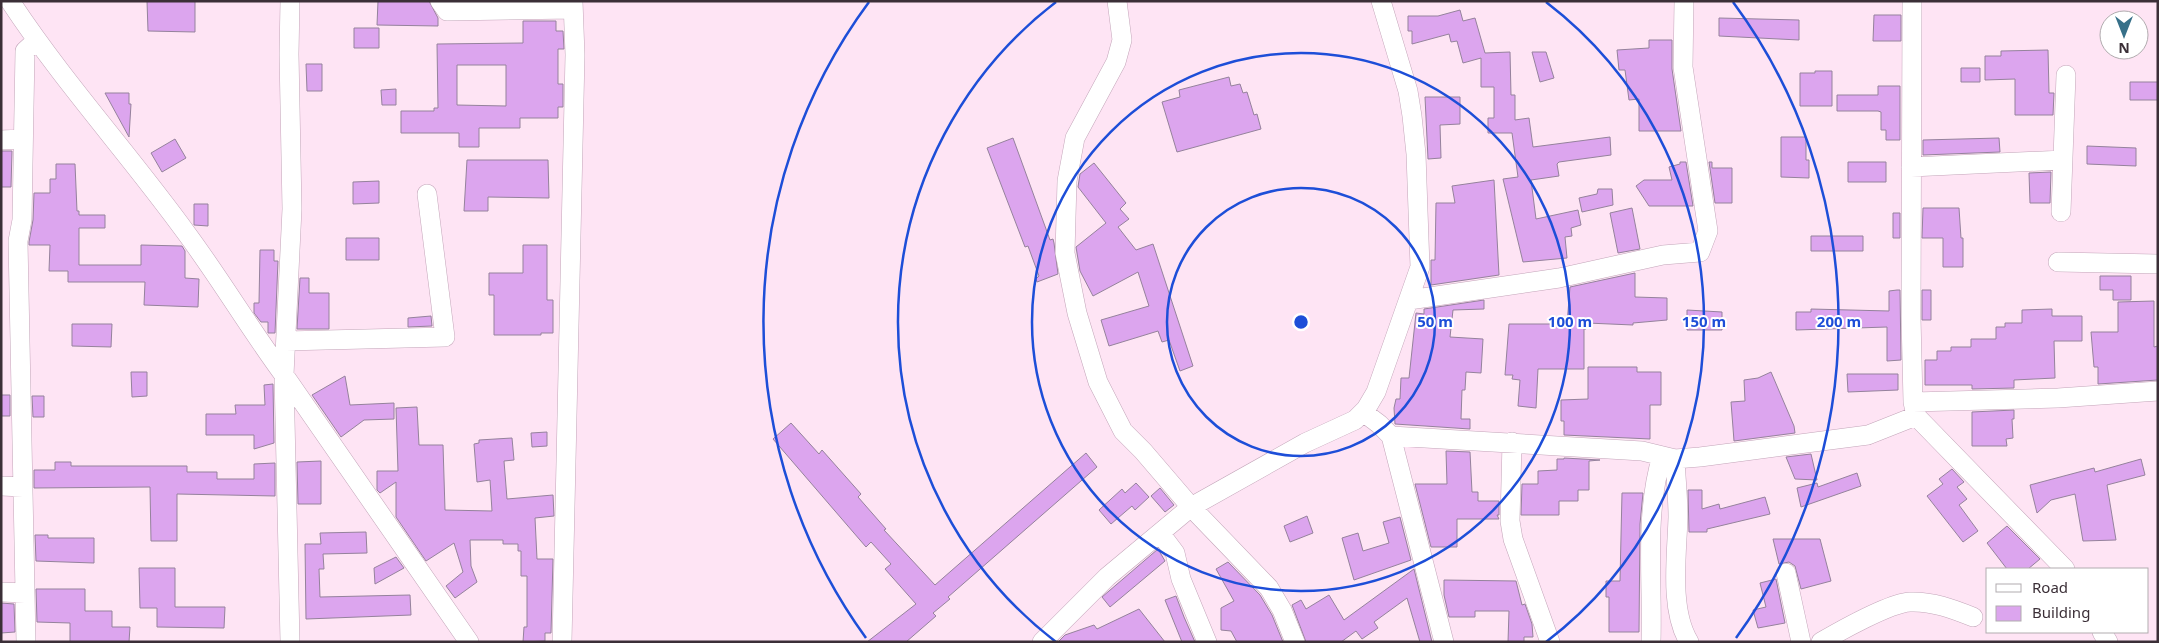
<svg xmlns="http://www.w3.org/2000/svg" width="2159" height="643" font-family="'Noto Sans',sans-serif">
	<style>
		.building { fill: #dca5ee; stroke: #95829c; fill-rule: evenodd }
		.lines { fill: none; stroke-linecap: round; stroke-linejoin: round }
		.street-casing { stroke: #c3a5b9; stroke-width: 20 }
		.street { stroke: #fff; stroke-width: 19 }
		.ring { fill: none; stroke: #1d4ed8; stroke-width: 2.5 }
		.centre { fill: #1d4ed8; stroke: #fff; stroke-width: 2.5 }
		.ring-label { font-size: 15px; text-anchor: middle; font-weight: bold; fill: #1d4ed8; stroke: #fff; stroke-width: 4; stroke-linejoin: round; paint-order: stroke }
	</style>
	<rect width="100%" height="100%" fill="#fee4f4"/>
	<path class="building" d="M147 1H195V32L148 31Z
		M378 1H429L438 18V26L377 25Z
		M1460 10 1463 21 1475 18 1485 53 1510 52 1511 95H1515V120L1529 118 1533 147 1610 137 1611 155 1559 162 1557 164 1559 176 1531 180 1536 219 1578 210 1581 225 1571 228 1572 236 1565 237 1567 258 1523 262 1503 179 1518 177 1512 133H1488V118H1494V87H1481V58L1463 63 1457 41 1451 42 1449 34 1412 44V31H1408V16H1438Z
		M1874 15H1901V41H1873Z
		M1719 18 1799 20V40L1719 36Z
		M523 21H556V31H563L564 49H558V84H563V107H558V118H520V128H479V147H459V133H401V111H434V108H438L437 44 523 43ZM457 65H506V106L457 105Z
		M354 28H379V48H354Z
		M1649 40H1672V69L1681 131H1639V99L1629 100 1625 70H1619L1617 50 1649 48Z
		M2048 50 2049 93H2054L2053 115H2015V79L1985 80V56H2001V51Z
		M1532 52H1546L1554 78 1540 82Z
		M306 64H322V91H307Z
		M1961 68H1980V82H1961Z
		M1815 71H1832V106H1800V73H1815Z
		M1229 77 1231 86 1240 84 1243 93 1247 92 1254 115 1257 114 1261 129 1177 152 1162 102 1180 97 1179 90Z
		M2130 82H2158V100H2130Z
		M1878 86H1900V140H1886V130H1881V112L1878 111H1837V95H1878Z
		M396 89V105H382L381 90Z
		M105 93H129V104H131L129 137Z
		M1425 97H1460V124L1440 125 1441 158 1428 159Z
		M1781 137H1806V160H1809V178L1781 177Z
		M1013 138 1050 240 1053 239 1054 243 1058 274 1037 282 1036 279 1039 276 1028 246 1025 247 987 148Z
		M1999 138 2000 152 1923 155V140Z
		M175 139 186 158 162 172 151 153Z
		M2087 146 2136 148V166L2087 164Z
		M1 151H12L11 187H1Z
		M467 160H548L549 198 488 197V211H464Z
		M1680 162H1686L1693 206H1649L1636 186 1644 180H1672L1669 167 1680 164Z
		M1709 162H1712V168H1732V203H1715Z
		M1848 162H1886V182H1848Z
		M1094 163 1126 203 1120 209 1129 219 1118 227 1136 250 1153 244 1193 366 1180 371 1169 340 1162 342 1158 331 1109 346 1101 320 1149 306 1138 272 1093 296 1080 271 1076 247 1106 223 1078 187 1080 174Z
		M56 164H75L77 211H79V215H105V228H79V265H141V245L182 246 185 251V278L199 279 198 307 144 305 145 282H68V271H49L50 245H29V242L33 220 34 193H50V179H56Z
		M2051 172 2050 203H2030L2029 173Z
		M1494 180 1499 275 1431 285V260H1435L1436 203H1455L1452 186Z
		M379 181V203L353 204V182Z
		M1598 189H1612L1613 205 1582 212 1579 198 1597 194Z
		M194 204H208V226L194 225Z
		M1632 208 1640 249 1618 253 1610 213Z
		M1923 208H1959L1961 238H1963V267H1943V238H1922Z
		M1893 213H1900V238H1893Z
		M1811 236H1863V251H1811Z
		M346 238H379V260H346Z
		M523 245H547V300H553V333H541V335H494V295H489V273H523Z
		M260 250H274V261H278L275 333H268V322H261L254 313V303H259Z
		M1635 273V297L1667 298V320L1633 323V325L1587 323 1586 329H1584V369H1538L1536 408 1518 406 1520 380 1512 379 1513 375H1505L1509 324H1567L1570 287Z
		M2100 276H2131V300H2113V290H2100Z
		M300 278H309V293H329V329H297Z
		M1897 290H1900L1901 360 1887 361V327L1796 330V312H1811V309L1889 311V291Z
		M1922 290H1931V320H1922Z
		M1484 300V309L1453 310 1450 337 1483 339 1481 373 1466 372 1465 390H1462L1461 419H1470V429L1395 424 1394 408 1396 399H1400L1401 378H1409L1416 313 1424 314V309Z
		M2154 301V347L2158 346V380L2098 384V367H2094L2091 332H2118V302Z
		M2052 309V316H2082V341H2054L2055 378 2014 380V388L1972 389V385H1925V360H1937V351H1951V347H1971V339H1996V327H2005V323H2022V310Z
		M1687 310 1722 312V330H1687Z
		M431 316 432 326 408 327V318Z
		M72 324H112L111 347 72 346Z
		M1588 367H1637V372H1661V405H1650V439L1564 435V421H1561V400L1588 399Z
		M131 372H147V396L132 397Z
		M1771 372 1794 426 1795 433 1734 441 1731 402 1745 401 1744 380 1758 378Z
		M1847 374H1898V390L1848 392Z
		M345 376 350 405 394 403V419L364 420 341 437 312 395Z
		M273 384 274 443 254 449V435H206V414H236L235 405H265L264 385Z
		M1 395H10V416H1Z
		M32 396H44V417H33Z
		M417 407 419 445H443L445 510 492 511 490 480 477 482 474 444 479 443V440L512 438 514 460 504 461 507 499 553 495 554 516 535 518 537 559H553L551 633H545V641L523 642 524 627H527V576H521V551H518V544H503V540H470L471 566 477 582 455 598 446 586 463 572 454 543 426 561 396 517V482L380 493 377 490V471H398L396 408Z
		M2014 410V419H2012L2013 438 2006 439 2007 446H1972V412Z
		M791 423 819 454 822 450 861 494 858 497 886 529 884 530 935 585 1086 453 1097 467 948 597 950 599 933 613 936 616 906 642H867L916 604 885 569 891 564 871 542 866 547 773 439Z
		M547 432V446L532 447 531 433Z
		M1446 451 1470 452 1472 492H1478V501H1499V515H1497L1499 519H1457V547H1431L1415 484H1447Z
		M1811 454 1817 480 1795 479 1786 457Z
		M1564 458 1600 460 1589 461V490H1578V501H1559V515H1521L1522 484H1538V471L1557 470V459H1564Z
		M2141 459 2145 475 2107 485 2116 540 2083 541 2075 494 2051 500 2037 513 2030 485 2094 468 2095 472Z
		M321 461V504H298L297 462Z
		M55 462H71V466H187V472H217V479H254V464L275 463V496L177 494V541H151L150 487 34 488V470H55Z
		M1952 469 1964 482 1957 487 1967 499 1959 505 1978 531 1963 542 1927 496 1943 484 1939 479Z
		M1857 473 1861 486 1801 507 1797 488 1817 483 1818 487Z
		M1136 483 1149 497 1135 510 1132 506 1111 524 1099 510 1122 489 1125 493Z
		M1160 488 1174 505 1165 512 1151 496Z
		M1688 490H1702V509L1719 504 1720 509 1765 497 1770 514 1707 529V532H1689Z
		M1622 493H1643L1640 524 1639 632H1609V597H1606V581H1620Z
		M1307 516 1313 533 1290 542 1284 526Z
		M1400 517 1411 560 1354 580 1342 538 1358 533 1363 551 1389 543 1383 522Z
		M2007 526 2040 559 2028 569H2007L1987 543Z
		M366 532 367 553 323 554 324 569H319L320 597 410 595 411 615 306 619 305 544H321L320 533Z
		M35 535H48V538H94V563L36 561Z
		M1773 539H1820L1831 581 1801 589 1795 566 1789 562 1779 564Z
		M1158 549 1165 561 1110 607 1102 597Z
		M396 557 404 568 375 584 374 568Z
		M1228 562 1260 595 1272 615 1283 642H1237L1231 631 1221 630V608L1234 601 1216 569Z
		M139 568H175V607H225L224 628 157 627V608H140Z
		M1414 569 1432 642H1420L1407 598 1374 622 1378 628 1362 639 1356 631 1341 642H1306L1292 605 1301 600 1306 609 1329 595 1344 620Z
		M1776 579 1785 623 1758 628 1753 610 1766 607 1760 583Z
		M1444 580 1516 581 1522 605 1525 604 1532 624 1533 637H1524V642H1508L1509 611H1475V617H1449L1444 595Z
		M36 589H85V611H112V627H130L129 642H70V623L37 622Z
		M1176 596 1184 617 1195 642H1182L1165 600Z
		M1 603 14 604 15 632 1 633Z
		M1139 609 1165 642H1058L1065 635 1094 625 1097 629Z"/>
	<g class="lines">
		<g class="street-casing">
			<path id="street" d="M10 1C64 83 130 155 187 234 221 280 250 329 284 375L469 642
				M440 1 447 11 573 9
				M1117 1 1122 40 1116 62 1075 138 1067 181 1065 253 1077 313 1098 382 1123 431 1143 451 1191 507 1269 588 1282 610 1295 642
				M1912 1 1911 317 1913 402 1916 416 2065 569
				M1 140 22 139
				M1911 167 2063 160
				M2061 212 2066 75
				M2058 262 2158 264
				M1409 300 1559 278 1663 255 1700 252 1708 231 1683 67 1684 1
				M286 341 445 337 427 194
				M1913 402 2058 398 2158 391
				M1363 412 1379 424 1391 436 1444 642
				M1391 436 1642 451 1675 459 1700 457 1868 435 1916 416
				M1512 442 1510 521 1513 539 1550 642
				M1675 459C1676 479 1678 498 1678 517 1677 555 1669 609 1689 642
				M1 486 23 487
				M1160 533 1175 553 1181 579 1207 642
				M1786 573 1801 642
				M1 592 25 593
				M2102 632 2108 642
				M26 642 18 241 22 220 25 51 36 41
				M290 642 284 375 292 209 289 54 290 1
				M562 642 575 55 573 1
				M1042 642 1107 577 1191 507 1305 443 1355 420 1366 409 1376 392 1420 267 1416 154 1412 116 1408 91 1381 1
				M1651 642C1653 581 1644 515 1662 456
				M1821 642C1840 631 1890 603 1910 602 1932 601 1953 609 1973 617"/>
		</g>
		<use href="#street" class="street"/>
	</g>
	<g class="ring">
		<circle cx="1301" cy="322" r="134"/>
		<circle cx="1301" cy="322" r="269"/>
		<path d="M1056 642A403 403 0 0 1 1056 2M1546 2A403 403 0 0 1 1546 642"/>
		<path d="M866 638A538 538 0 0 1 869 2M1733 2A538 538 0 0 1 1736 638"/>
	</g>
	<circle cx="1301" cy="322" r="8" class="centre"/>
	<g class="ring-label">
		<text x="1435" y="327">50 m</text>
		<text x="1570" y="327">100 m</text>
		<text x="1704" y="327">150 m</text>
		<text x="1839" y="327">200 m</text>
	</g>
	<rect width="2159" height="643" fill="none" stroke="#3b2f37" stroke-width="5"/>
	<rect x="1986" y="568" width="162" height="65" fill="#ffffff" stroke="#b1acaf"/>
	<rect x="1996" y="584" width="25" height="8" fill="#ffffff" stroke="#b1acaf"/>
	<text x="2032" y="593" font-size="15" fill="#3b2f37">Road</text>
	<rect x="1996" y="606" width="25" height="15" fill="#dca5ee" stroke="#b1acaf"/>
	<text x="2032" y="618" font-size="15" fill="#3b2f37">Building</text>
	<g transform="translate(2124 35) rotate(180)"><circle r="24" fill="#ffffff" stroke="#b1acaf"/>
	<path d="M0-4L9 19L0 12L-9 19Z" fill="#377089"/>
	<text y="-8" font-size="14" font-weight="bold" text-anchor="middle" fill="#3b2f37">N</text>
	</g>
</svg>
